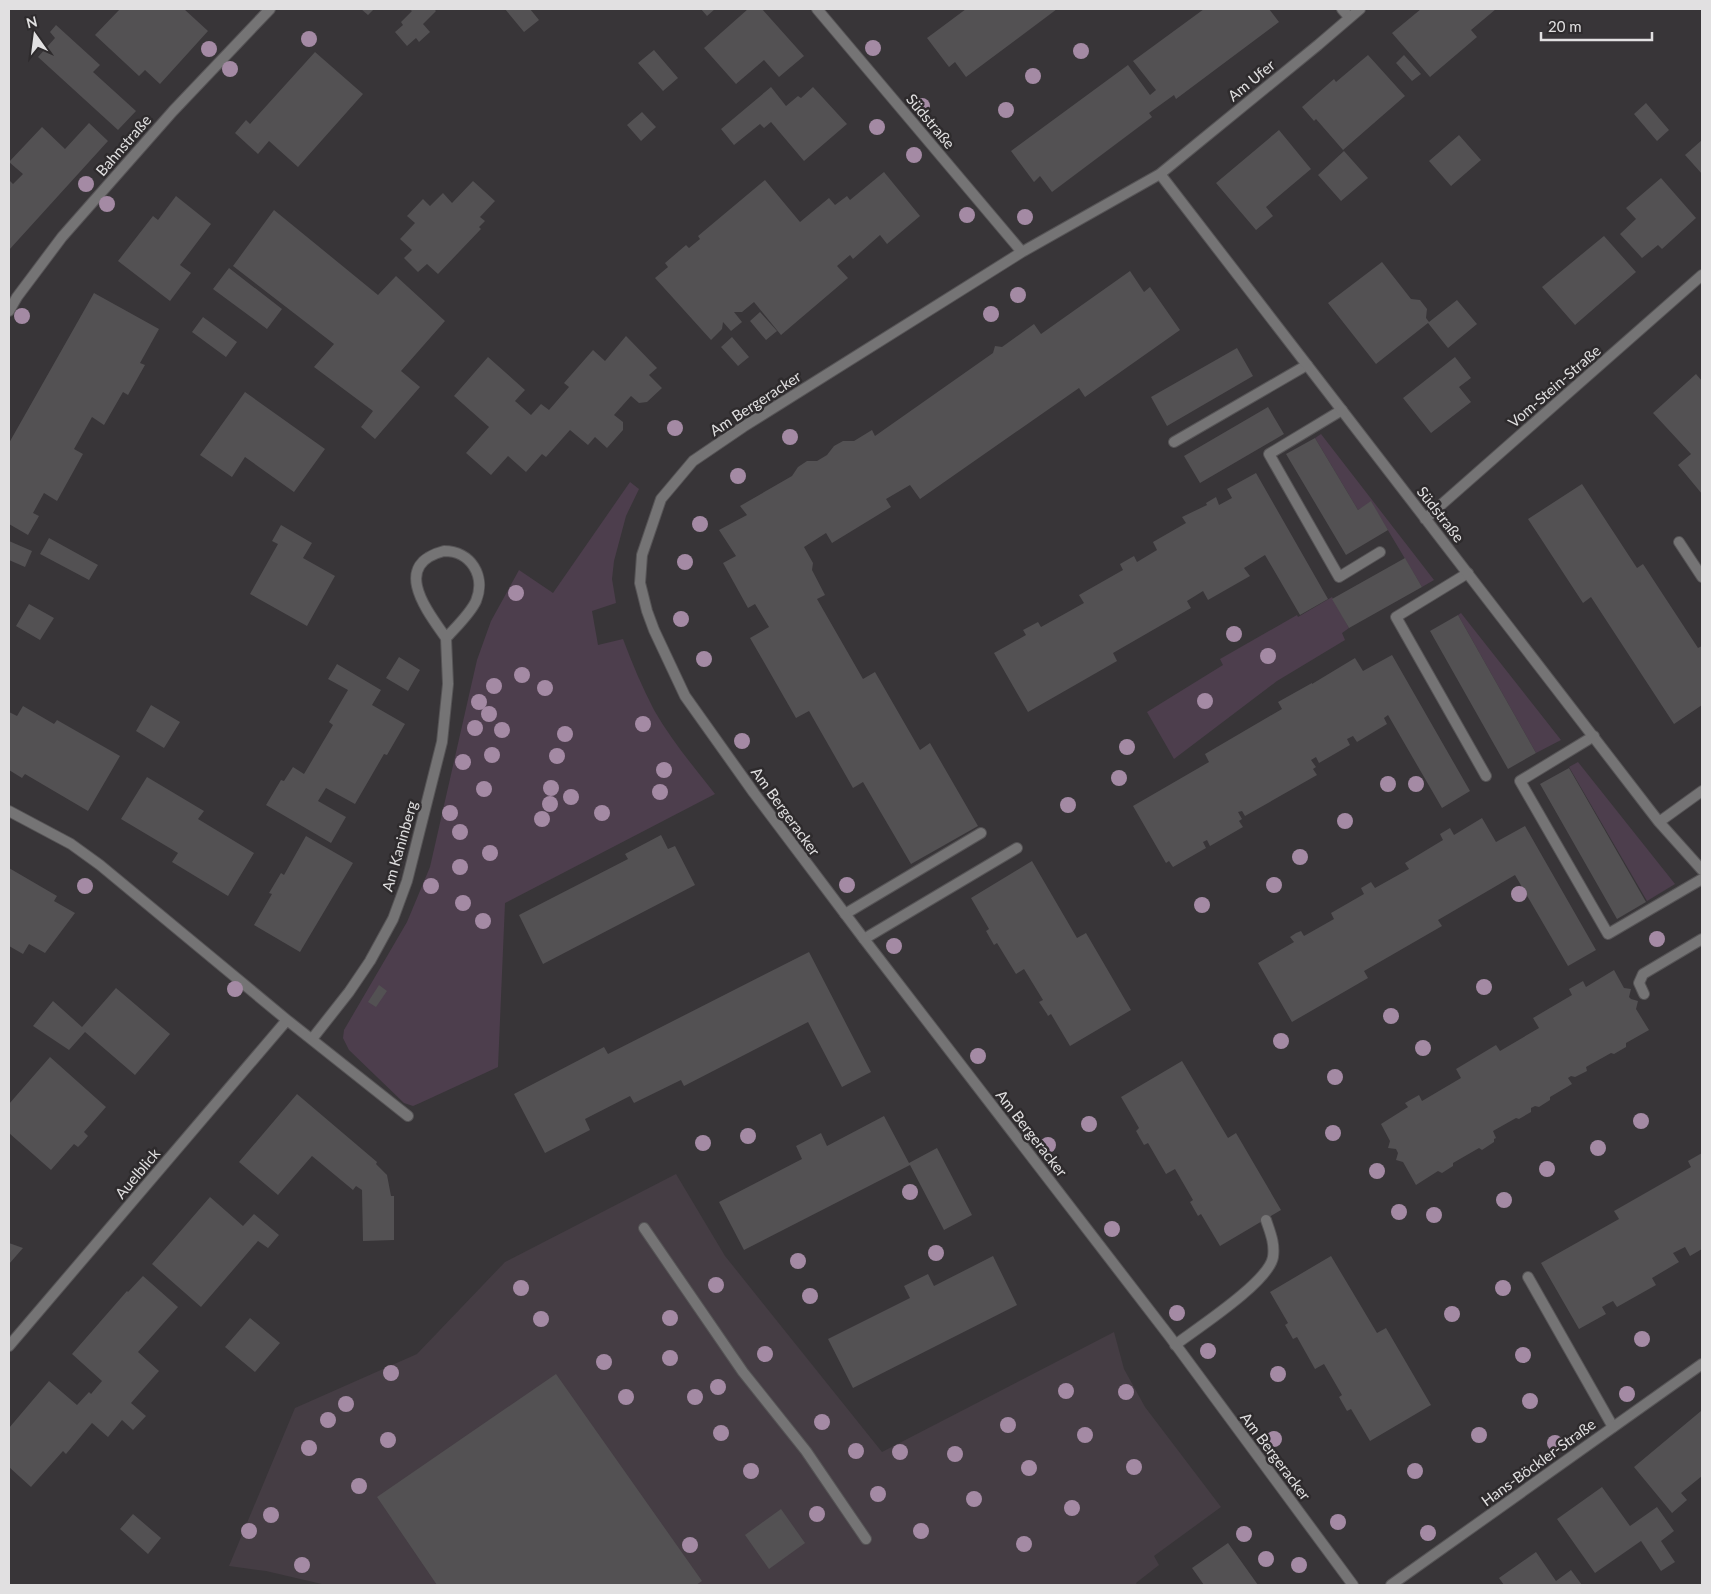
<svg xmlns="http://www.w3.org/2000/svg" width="1711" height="1594" font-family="Lato,sans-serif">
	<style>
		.built { fill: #453d44 }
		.green { fill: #4d3e4d }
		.building { fill: #535153 }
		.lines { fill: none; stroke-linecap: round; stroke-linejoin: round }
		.service-casing { stroke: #565456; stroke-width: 12 }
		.minor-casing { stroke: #565456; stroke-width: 12 }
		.service { stroke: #757475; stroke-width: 10 }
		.minor { stroke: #757475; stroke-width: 10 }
		.tree { fill: #a48aa4 }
		.labels { text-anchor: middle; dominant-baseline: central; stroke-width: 5; stroke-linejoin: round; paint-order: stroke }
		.street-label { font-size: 15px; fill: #e1e0e1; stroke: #2e2b2d }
	</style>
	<rect width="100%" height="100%" fill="#383538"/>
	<path class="built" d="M676 1174 725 1256 882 1452 1114 1332 1124 1369 1145 1407 1221 1507 1154 1556 1159 1565 1136 1583 1137 1585H326L266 1571 229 1566 295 1408 417 1354 505 1262Z"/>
	<path class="green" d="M1321 434 1434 580 1422 587 1371 502 1358 510 1315 438Z
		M630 482 639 489 626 516 614 561 612 579 616 603 592 611 598 645 623 639C632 663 642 687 654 710 671 740 694 767 715 794L505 903 498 1067 420 1103 413 1106 404 1103 349 1050 343 1038 344 1030 407 922 430 867 477 660 491 621 519 570 553 593Z
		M1332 597 1349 628 1342 633 1345 640 1277 681 1174 759 1147 712 1223 665 1220 659 1297 615 1298 617Z
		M1461 613 1561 740 1536 753 1458 615Z
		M1578 762 1675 884 1647 901 1569 767Z"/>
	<path class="building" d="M120 9H184L208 31 160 84 145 70 139 76 95 35Z
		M361 9H374L368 15Z
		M409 9H434L436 11 423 24 430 32 419 42 416 38 407 46 395 32 403 25 401 22 412 11Z
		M505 9H530L539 20 524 32Z
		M701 9H715L707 16Z
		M748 9H762L804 56 779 77 764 60 736 84 704 48Z
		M966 9H1057L966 77 955 62 949 67 927 38Z
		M1204 9H1269L1279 22 1176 99 1174 95 1149 113 1152 117 1052 192 1040 176 1034 182 1011 151 1128 65 1150 95 1156 90 1133 61Z
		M1421 9H1496L1471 30 1477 37 1430 77 1392 33Z
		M56 25 100 65 93 72 136 111 118 130 38 57 55 38 50 32Z
		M654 50 678 78 663 91 638 63Z
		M315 52 363 94 298 167 269 141 258 154 235 133 246 120 250 124Z
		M1368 55 1405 96 1343 150 1316 119 1314 121 1302 107 1334 79 1336 82Z
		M1404 55 1421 74 1412 81 1396 63Z
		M771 87 786 106 798 96 801 98 813 87 847 124 804 161 771 122 764 128 760 124 734 145 721 129Z
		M1646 103 1669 130 1657 141 1634 114Z
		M642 112 656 127 641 141 627 125Z
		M89 123 108 141 9 250V180L13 184 23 174 9 162 42 127 65 149Z
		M1279 130 1311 169 1266 207 1273 216 1256 230 1216 183Z
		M1459 135 1481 160 1451 186 1429 161Z
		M1702 140V174L1685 155Z
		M1344 151 1368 178 1341 201 1318 175Z
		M884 172 920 216 887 244 880 235 853 259 850 255 837 266 848 278 781 335 754 302 742 312H734L742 322 731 331 723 322 722 329 711 340 655 278 668 267 665 263 686 245 689 248 700 239 698 236 765 180 800 222 829 198 835 205 847 196 850 200Z
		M1661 178 1696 218 1662 249 1658 245 1642 258 1620 234 1636 219 1626 208Z
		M473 181 495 201 480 217 485 221 479 227 481 229 438 274 427 264 418 272 404 258 412 250 400 239 415 223 407 216 423 199 430 206 443 193 452 203Z
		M176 196 211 224 180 265 191 273 170 301 118 261 153 216 158 220Z
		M274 210 378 295 396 276 445 321 401 371 420 387 375 439 361 427 373 411 314 367 334 344 233 266Z
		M1604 236 1636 272 1575 325 1542 287Z
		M1382 262 1411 299 1420 300 1427 309 1426 318 1429 322 1457 300 1477 324 1448 348 1428 323 1376 364 1328 303Z
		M229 268 282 309 267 329 213 289Z
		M1130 271 1144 292 1150 287 1180 330 1085 397 1079 388 920 499 910 485 886 499 891 507 832 543 826 533 804 547 813 563 812 570 825 595 817 599 863 679 875 672 920 750 930 743 978 826 911 864 863 782 853 788 809 711 796 718 750 638 769 627 755 604 748 608 723 563 736 556 719 530 747 515 740 506 792 476 798 467 807 461H817L827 455 834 446 843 441H854L872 430 875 436 993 353 995 346 1002 347 1034 324 1041 334Z
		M94 293 159 329 140 363 145 365 128 395 123 392 104 425 92 417 74 449 83 454 57 501 44 493 33 513 39 516 28 535 9 524V443Z
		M760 312 777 331 766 340 750 321Z
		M203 317 237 342 226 357 192 332Z
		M626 336 657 368 649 375 662 388 647 402 639 403 631 396 614 415 623 422V430L607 448 595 437 588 445 570 430 546 457 542 454 526 472 508 456 491 475 466 453 489 427 454 396 488 357 525 390 515 401 531 415 541 404 549 410 569 387 564 383 593 350 605 361Z
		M732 337 749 357 738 366 721 347Z
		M1237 348 1253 376 1167 426 1151 397Z
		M1455 357 1471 378 1459 387 1471 402 1431 433 1403 398Z
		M1696 374 1702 381V494L1678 465 1691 454 1653 413Z
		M245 392 325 449 294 492 245 457 232 477 200 455Z
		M1268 407 1284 434 1200 483 1184 456Z
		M1315 438 1358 510 1371 501 1388 530 1346 555 1286 454Z
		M1256 473 1328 599 1300 615 1265 555 1244 568 1250 576 1208 600 1203 591 1187 601 1191 608 1113 653 1117 661 1028 712 994 653 1026 635 1023 630 1038 622 1041 627 1084 603 1079 595 1123 570 1120 564 1134 556 1137 562 1157 550 1153 542 1186 523 1182 517 1207 505 1206 503 1216 497 1219 505 1232 498 1227 489Z
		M1582 484 1637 568 1643 564 1698 648 1702 646V705L1674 724 1591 597 1583 603 1528 519Z
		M281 525 312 543 303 558 335 576 307 626 250 594 278 544 272 541Z
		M49 538 98 565 89 580 40 554Z
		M9 541 32 551 25 567 9 560Z
		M1405 558 1422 587 1349 628 1332 599Z
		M29 604 54 618 40 640 16 626Z
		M1458 615 1536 753 1508 769 1430 631Z
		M1392 655 1470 791 1442 808 1388 715 1384 718 1387 724 1357 742 1353 736 1347 739 1350 745 1319 763 1316 757 1311 760 1316 767 1313 769 1317 775 1245 816 1242 811 1238 812 1242 819 1239 821 1243 827 1210 846 1207 840 1203 842 1206 848 1173 867 1169 861 1166 863 1133 806 1209 762 1205 754 1282 709 1278 702 1312 683V684L1355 658 1363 671Z
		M399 657 420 670 408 691 386 678Z
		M337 664 381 690 372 705 405 724 387 755 384 754 355 804 326 788 318 801 346 817 331 843 266 805 281 780 284 781 293 767 304 774 333 725 329 722 348 690 328 679Z
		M151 705 180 722 164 748 136 731Z
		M23 706 54 724 57 720 120 756 88 811 25 774 22 778 9 770V712L17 716Z
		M1569 768 1646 902 1617 919 1540 784Z
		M147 777 204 811 198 819 254 853 228 896 172 862 178 853 121 819Z
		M1482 818 1496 842 1525 826 1596 950 1568 966 1515 875 1438 920 1442 926 1364 971 1368 978 1292 1022 1258 963 1294 942 1290 937 1296 933 1301 931 1304 936 1334 919 1331 913 1364 894 1361 888 1371 882 1375 888 1409 869 1405 863 1443 840 1440 834 1450 828 1454 835Z
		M661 835 668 849 675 846 695 885 543 964 519 915 628 859 625 854Z
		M306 836 353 863 300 952 254 925 272 894 269 893 281 873 284 875Z
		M1032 861 1077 938 1086 933 1131 1010 1070 1046 1051 1014 1048 1016 1047 1014 1039 1002 1043 1000 1024 969 1016 974 997 943 994 945 986 931 989 929 971 898Z
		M9 868 57 896 54 901 75 913 45 953 29 944 23 954 9 946Z
		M809 952 871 1072 842 1087 808 1022 684 1086 681 1080 634 1103 630 1096 585 1119 590 1130 545 1153 514 1094 604 1047 608 1054Z
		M1614 970 1624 988 1631 989 1629 997 1631 999 1638 1001 1636 1009 1649 1030 1626 1043V1047L1614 1054 1611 1053 1586 1067 1587 1071 1575 1077 1571 1076 1568 1078 1572 1084 1550 1097V1100L1539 1107 1535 1106 1531 1108V1112L1519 1119 1516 1118 1493 1131 1496 1138 1494 1139V1142L1482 1150 1479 1148 1453 1163V1166L1442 1173 1438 1171 1416 1185 1403 1162 1396 1160 1398 1153 1396 1149 1388 1148 1390 1141 1381 1124 1408 1107 1405 1103 1419 1095 1422 1101 1461 1078 1456 1069 1496 1045 1500 1051 1539 1028 1533 1018 1572 995 1569 989 1583 981 1586 987Z
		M379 985 387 991 376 1007 368 1002Z
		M116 988 170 1034 135 1075 85 1032 69 1050 33 1026 53 1001 82 1027Z
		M50 1057 106 1107 84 1132 88 1136 82 1143 78 1147 74 1144 51 1170 9 1133V1104Z
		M1182 1061 1228 1138 1236 1133 1281 1210 1220 1246 1201 1214 1198 1216 1190 1202 1193 1200 1175 1169 1166 1174 1148 1143 1144 1145 1136 1131 1139 1128 1121 1097Z
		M297 1094 377 1162 376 1164 387 1175 391 1196H394V1240L363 1241 362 1190 356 1186 353 1190 312 1156 278 1195 239 1162Z
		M884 1116 909 1163 937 1148 972 1215 944 1230 910 1165 744 1250 719 1202 802 1159 796 1146 821 1133 827 1146Z
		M1702 1153V1249L1690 1256 1685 1247 1673 1253 1679 1262 1652 1278 1656 1285 1617 1307 1613 1301 1607 1304 1602 1307 1606 1314 1579 1329 1541 1263 1619 1219 1614 1211 1691 1167 1688 1161Z
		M210 1197 243 1226 254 1214 279 1235 268 1248 258 1241 201 1307 152 1264Z
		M9 1243 23 1248 9 1264Z
		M993 1256 1017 1305 853 1388 828 1339 910 1298 904 1286 928 1274 934 1286Z
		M1331 1256 1377 1333 1386 1328 1431 1405 1370 1441 1351 1409 1347 1411 1339 1397 1342 1395 1324 1364 1315 1369 1297 1337 1293 1339 1285 1325 1288 1323 1270 1292Z
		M143 1276 178 1307 138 1352 159 1371 131 1403 146 1416 133 1430 122 1420 108 1437 92 1423 66 1454 63 1451 31 1487 9 1467V1428L49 1381 77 1405 89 1392 91 1394 102 1381 72 1354 127 1291 128 1292Z
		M250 1318 280 1343 255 1372 225 1347Z
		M556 1374 702 1581 696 1585H437L377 1497Z
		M1701 1411 1702 1413V1476L1681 1493 1687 1500 1672 1513 1634 1467Z
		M1602 1487 1630 1526 1657 1507 1674 1531 1661 1541 1675 1562 1661 1571 1641 1541 1595 1573 1557 1519Z
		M781 1509 805 1543 769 1569 745 1535Z
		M133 1514 161 1538 148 1554 120 1529Z
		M1228 1543 1258 1585H1204L1192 1568Z
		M1536 1552 1556 1581 1571 1570 1582 1585H1504L1499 1578Z"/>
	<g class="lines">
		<g class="service-casing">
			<path id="service" d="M1342 9 1349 17
				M1342 410 1269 454 1339 577 1380 552
				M1174 442 1307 365
				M1679 542 1702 577
				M1468 573 1396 617 1486 776
				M1594 736 1520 781 1608 934 1702 879
				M845 914 981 833
				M864 939 1017 848
				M1644 994 1639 983 1643 974 1702 939
				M644 1228 743 1372 806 1451 866 1539
				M1528 1277 1613 1427
				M1175 1345C1196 1329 1269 1282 1273 1257 1275 1243 1270 1232 1266 1220"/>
		</g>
		<g class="minor-casing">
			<path id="minor" d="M817 9 1022 252
				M1160 174 1659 822 1702 870
				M9 311 17 297 62 237 173 111 270 9
				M1425 519 1702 275
				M444 551C471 551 486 576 476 601 470 614 456 627 446 638 428 612 390 565 444 551Z
				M9 811 71 844 100 865 287 1020 408 1116
				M1659 822 1702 791
				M312 1039 349 992 370 961 393 919 407 881 442 742 448 684 446 638
				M9 1346 287 1020
				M1353 1585 1170 1337 864 939 754 793 685 696 654 630 647 611 640 583 642 555 661 499 693 461 743 427 1022 252 1160 174 1318 45 1360 9
				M1391 1585 1702 1364"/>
		</g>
		<use href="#service" class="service"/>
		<use href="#minor" class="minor"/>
	</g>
	<g class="tree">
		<circle cx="309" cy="39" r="8"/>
		<circle cx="873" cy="48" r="8"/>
		<circle cx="209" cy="49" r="8"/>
		<circle cx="1081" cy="51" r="8"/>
		<circle cx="230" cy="69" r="8"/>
		<circle cx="1033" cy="76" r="8"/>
		<circle cx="922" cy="106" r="8"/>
		<circle cx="1006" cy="110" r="8"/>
		<circle cx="877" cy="127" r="8"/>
		<circle cx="914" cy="155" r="8"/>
		<circle cx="86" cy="184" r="8"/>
		<circle cx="107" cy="204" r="8"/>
		<circle cx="967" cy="215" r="8"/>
		<circle cx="1025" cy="217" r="8"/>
		<circle cx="1018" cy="295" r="8"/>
		<circle cx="991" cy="314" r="8"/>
		<circle cx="22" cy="316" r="8"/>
		<circle cx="675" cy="428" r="8"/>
		<circle cx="790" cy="437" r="8"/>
		<circle cx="738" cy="476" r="8"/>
		<circle cx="700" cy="524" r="8"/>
		<circle cx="685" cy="562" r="8"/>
		<circle cx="516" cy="593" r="8"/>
		<circle cx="681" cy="619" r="8"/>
		<circle cx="1234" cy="634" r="8"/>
		<circle cx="1268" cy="656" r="8"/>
		<circle cx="704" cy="659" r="8"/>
		<circle cx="522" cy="675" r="8"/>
		<circle cx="494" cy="686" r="8"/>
		<circle cx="545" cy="688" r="8"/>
		<circle cx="1205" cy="701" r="8"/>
		<circle cx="479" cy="702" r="8"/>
		<circle cx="489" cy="714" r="8"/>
		<circle cx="643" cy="724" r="8"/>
		<circle cx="475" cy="728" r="8"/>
		<circle cx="502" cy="730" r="8"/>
		<circle cx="565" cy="734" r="8"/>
		<circle cx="742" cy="741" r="8"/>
		<circle cx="1127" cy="747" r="8"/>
		<circle cx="492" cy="755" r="8"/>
		<circle cx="557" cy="756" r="8"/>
		<circle cx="463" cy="762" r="8"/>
		<circle cx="664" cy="770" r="8"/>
		<circle cx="1119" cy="778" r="8"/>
		<circle cx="1388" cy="784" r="8"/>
		<circle cx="1416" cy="784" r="8"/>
		<circle cx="551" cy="788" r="8"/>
		<circle cx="484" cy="789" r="8"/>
		<circle cx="660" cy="792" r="8"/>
		<circle cx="571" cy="797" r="8"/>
		<circle cx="550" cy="804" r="8"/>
		<circle cx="1068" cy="805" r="8"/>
		<circle cx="450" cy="813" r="8"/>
		<circle cx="602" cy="813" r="8"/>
		<circle cx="542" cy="819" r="8"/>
		<circle cx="1345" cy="821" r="8"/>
		<circle cx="460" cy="832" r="8"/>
		<circle cx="490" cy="853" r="8"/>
		<circle cx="1300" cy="857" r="8"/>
		<circle cx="460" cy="867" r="8"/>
		<circle cx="847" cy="885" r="8"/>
		<circle cx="1274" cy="885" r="8"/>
		<circle cx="85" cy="886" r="8"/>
		<circle cx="431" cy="886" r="8"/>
		<circle cx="1519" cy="894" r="8"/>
		<circle cx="463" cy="903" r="8"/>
		<circle cx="1202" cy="905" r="8"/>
		<circle cx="483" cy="921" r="8"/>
		<circle cx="1657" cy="939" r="8"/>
		<circle cx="894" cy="946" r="8"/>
		<circle cx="1484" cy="987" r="8"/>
		<circle cx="235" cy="989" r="8"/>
		<circle cx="1391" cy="1016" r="8"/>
		<circle cx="1281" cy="1041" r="8"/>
		<circle cx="1423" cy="1048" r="8"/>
		<circle cx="978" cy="1056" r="8"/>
		<circle cx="1335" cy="1077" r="8"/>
		<circle cx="1641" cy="1121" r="8"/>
		<circle cx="1089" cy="1124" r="8"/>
		<circle cx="1333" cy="1133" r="8"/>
		<circle cx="748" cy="1136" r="8"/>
		<circle cx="703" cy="1143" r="8"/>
		<circle cx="1048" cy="1145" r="8"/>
		<circle cx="1598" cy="1148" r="8"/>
		<circle cx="1547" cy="1169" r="8"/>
		<circle cx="1377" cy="1171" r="8"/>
		<circle cx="910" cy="1192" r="8"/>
		<circle cx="1504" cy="1200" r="8"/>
		<circle cx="1399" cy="1212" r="8"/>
		<circle cx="1434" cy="1215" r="8"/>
		<circle cx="1112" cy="1229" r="8"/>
		<circle cx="936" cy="1253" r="8"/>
		<circle cx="798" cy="1261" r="8"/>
		<circle cx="716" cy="1285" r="8"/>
		<circle cx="521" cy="1288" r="8"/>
		<circle cx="1503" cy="1288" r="8"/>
		<circle cx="810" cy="1296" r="8"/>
		<circle cx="1177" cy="1313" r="8"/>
		<circle cx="1452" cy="1314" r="8"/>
		<circle cx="670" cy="1318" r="8"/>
		<circle cx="541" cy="1319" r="8"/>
		<circle cx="1642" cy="1339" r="8"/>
		<circle cx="1208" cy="1351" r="8"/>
		<circle cx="765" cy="1354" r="8"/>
		<circle cx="1523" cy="1355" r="8"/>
		<circle cx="670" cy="1358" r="8"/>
		<circle cx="604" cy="1362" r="8"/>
		<circle cx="391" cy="1373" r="8"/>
		<circle cx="1278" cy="1374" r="8"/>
		<circle cx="718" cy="1387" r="8"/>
		<circle cx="1066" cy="1391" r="8"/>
		<circle cx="1126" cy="1392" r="8"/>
		<circle cx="1627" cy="1394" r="8"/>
		<circle cx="626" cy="1397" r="8"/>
		<circle cx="695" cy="1397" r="8"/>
		<circle cx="1530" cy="1401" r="8"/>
		<circle cx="346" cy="1404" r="8"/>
		<circle cx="328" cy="1420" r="8"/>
		<circle cx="822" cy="1422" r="8"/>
		<circle cx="1008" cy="1425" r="8"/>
		<circle cx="721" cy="1433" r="8"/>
		<circle cx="1085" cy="1435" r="8"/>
		<circle cx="1479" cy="1435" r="8"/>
		<circle cx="1274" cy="1439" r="8"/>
		<circle cx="388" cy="1440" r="8"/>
		<circle cx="1555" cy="1443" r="8"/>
		<circle cx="309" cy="1448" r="8"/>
		<circle cx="856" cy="1451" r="8"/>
		<circle cx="900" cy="1452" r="8"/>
		<circle cx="955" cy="1454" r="8"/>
		<circle cx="1134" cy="1467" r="8"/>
		<circle cx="1029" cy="1468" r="8"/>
		<circle cx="751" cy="1471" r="8"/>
		<circle cx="1415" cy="1471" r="8"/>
		<circle cx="359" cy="1486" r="8"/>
		<circle cx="878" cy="1494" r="8"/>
		<circle cx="974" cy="1499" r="8"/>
		<circle cx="1072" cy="1508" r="8"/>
		<circle cx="817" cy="1514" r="8"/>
		<circle cx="271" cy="1515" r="8"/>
		<circle cx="1338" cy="1522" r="8"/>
		<circle cx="249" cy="1531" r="8"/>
		<circle cx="921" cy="1531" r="8"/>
		<circle cx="1428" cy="1533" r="8"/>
		<circle cx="1244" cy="1534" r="8"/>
		<circle cx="1024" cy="1544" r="8"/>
		<circle cx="690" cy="1545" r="8"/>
		<circle cx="1266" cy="1559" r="8"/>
		<circle cx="302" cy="1565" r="8"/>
		<circle cx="1299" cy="1565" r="8"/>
	</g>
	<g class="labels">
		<g class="street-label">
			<text transform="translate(1251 80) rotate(-39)">Am Ufer</text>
			<text transform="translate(931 121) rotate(50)">Südstraße</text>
			<text transform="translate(123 145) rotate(-49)">Bahnstraße</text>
			<text transform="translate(1554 386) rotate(-41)">Vom-Stein-Straße</text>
			<text transform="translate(755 403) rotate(-33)">Am Bergeracker</text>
			<text transform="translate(1441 514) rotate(52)">Südstraße</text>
			<text transform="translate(786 811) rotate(54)">Am Bergeracker</text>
			<text transform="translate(399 846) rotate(-74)">Am Kaninberg</text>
			<text transform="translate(1032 1133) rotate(52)">Am Bergeracker</text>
			<text transform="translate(137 1173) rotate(-50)">Auelblick</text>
			<text transform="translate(1276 1456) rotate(53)">Am Bergeracker</text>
			<text transform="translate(1538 1462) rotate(-36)">Hans-Böckler-Straße</text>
		</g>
	</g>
	<rect width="1711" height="1594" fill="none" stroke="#e1e0e1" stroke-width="20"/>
	<g transform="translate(35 35) rotate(346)" stroke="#2e2b2d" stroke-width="4" paint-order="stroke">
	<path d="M0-4L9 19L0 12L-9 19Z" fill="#e1e0e1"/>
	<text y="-8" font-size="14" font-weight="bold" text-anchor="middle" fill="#e1e0e1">N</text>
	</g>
	<path d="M1541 32v8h111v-8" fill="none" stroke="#e1e0e1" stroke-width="2.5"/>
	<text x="1548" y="32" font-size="15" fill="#e1e0e1" stroke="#2e2b2d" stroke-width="4" paint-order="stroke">20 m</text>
</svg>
